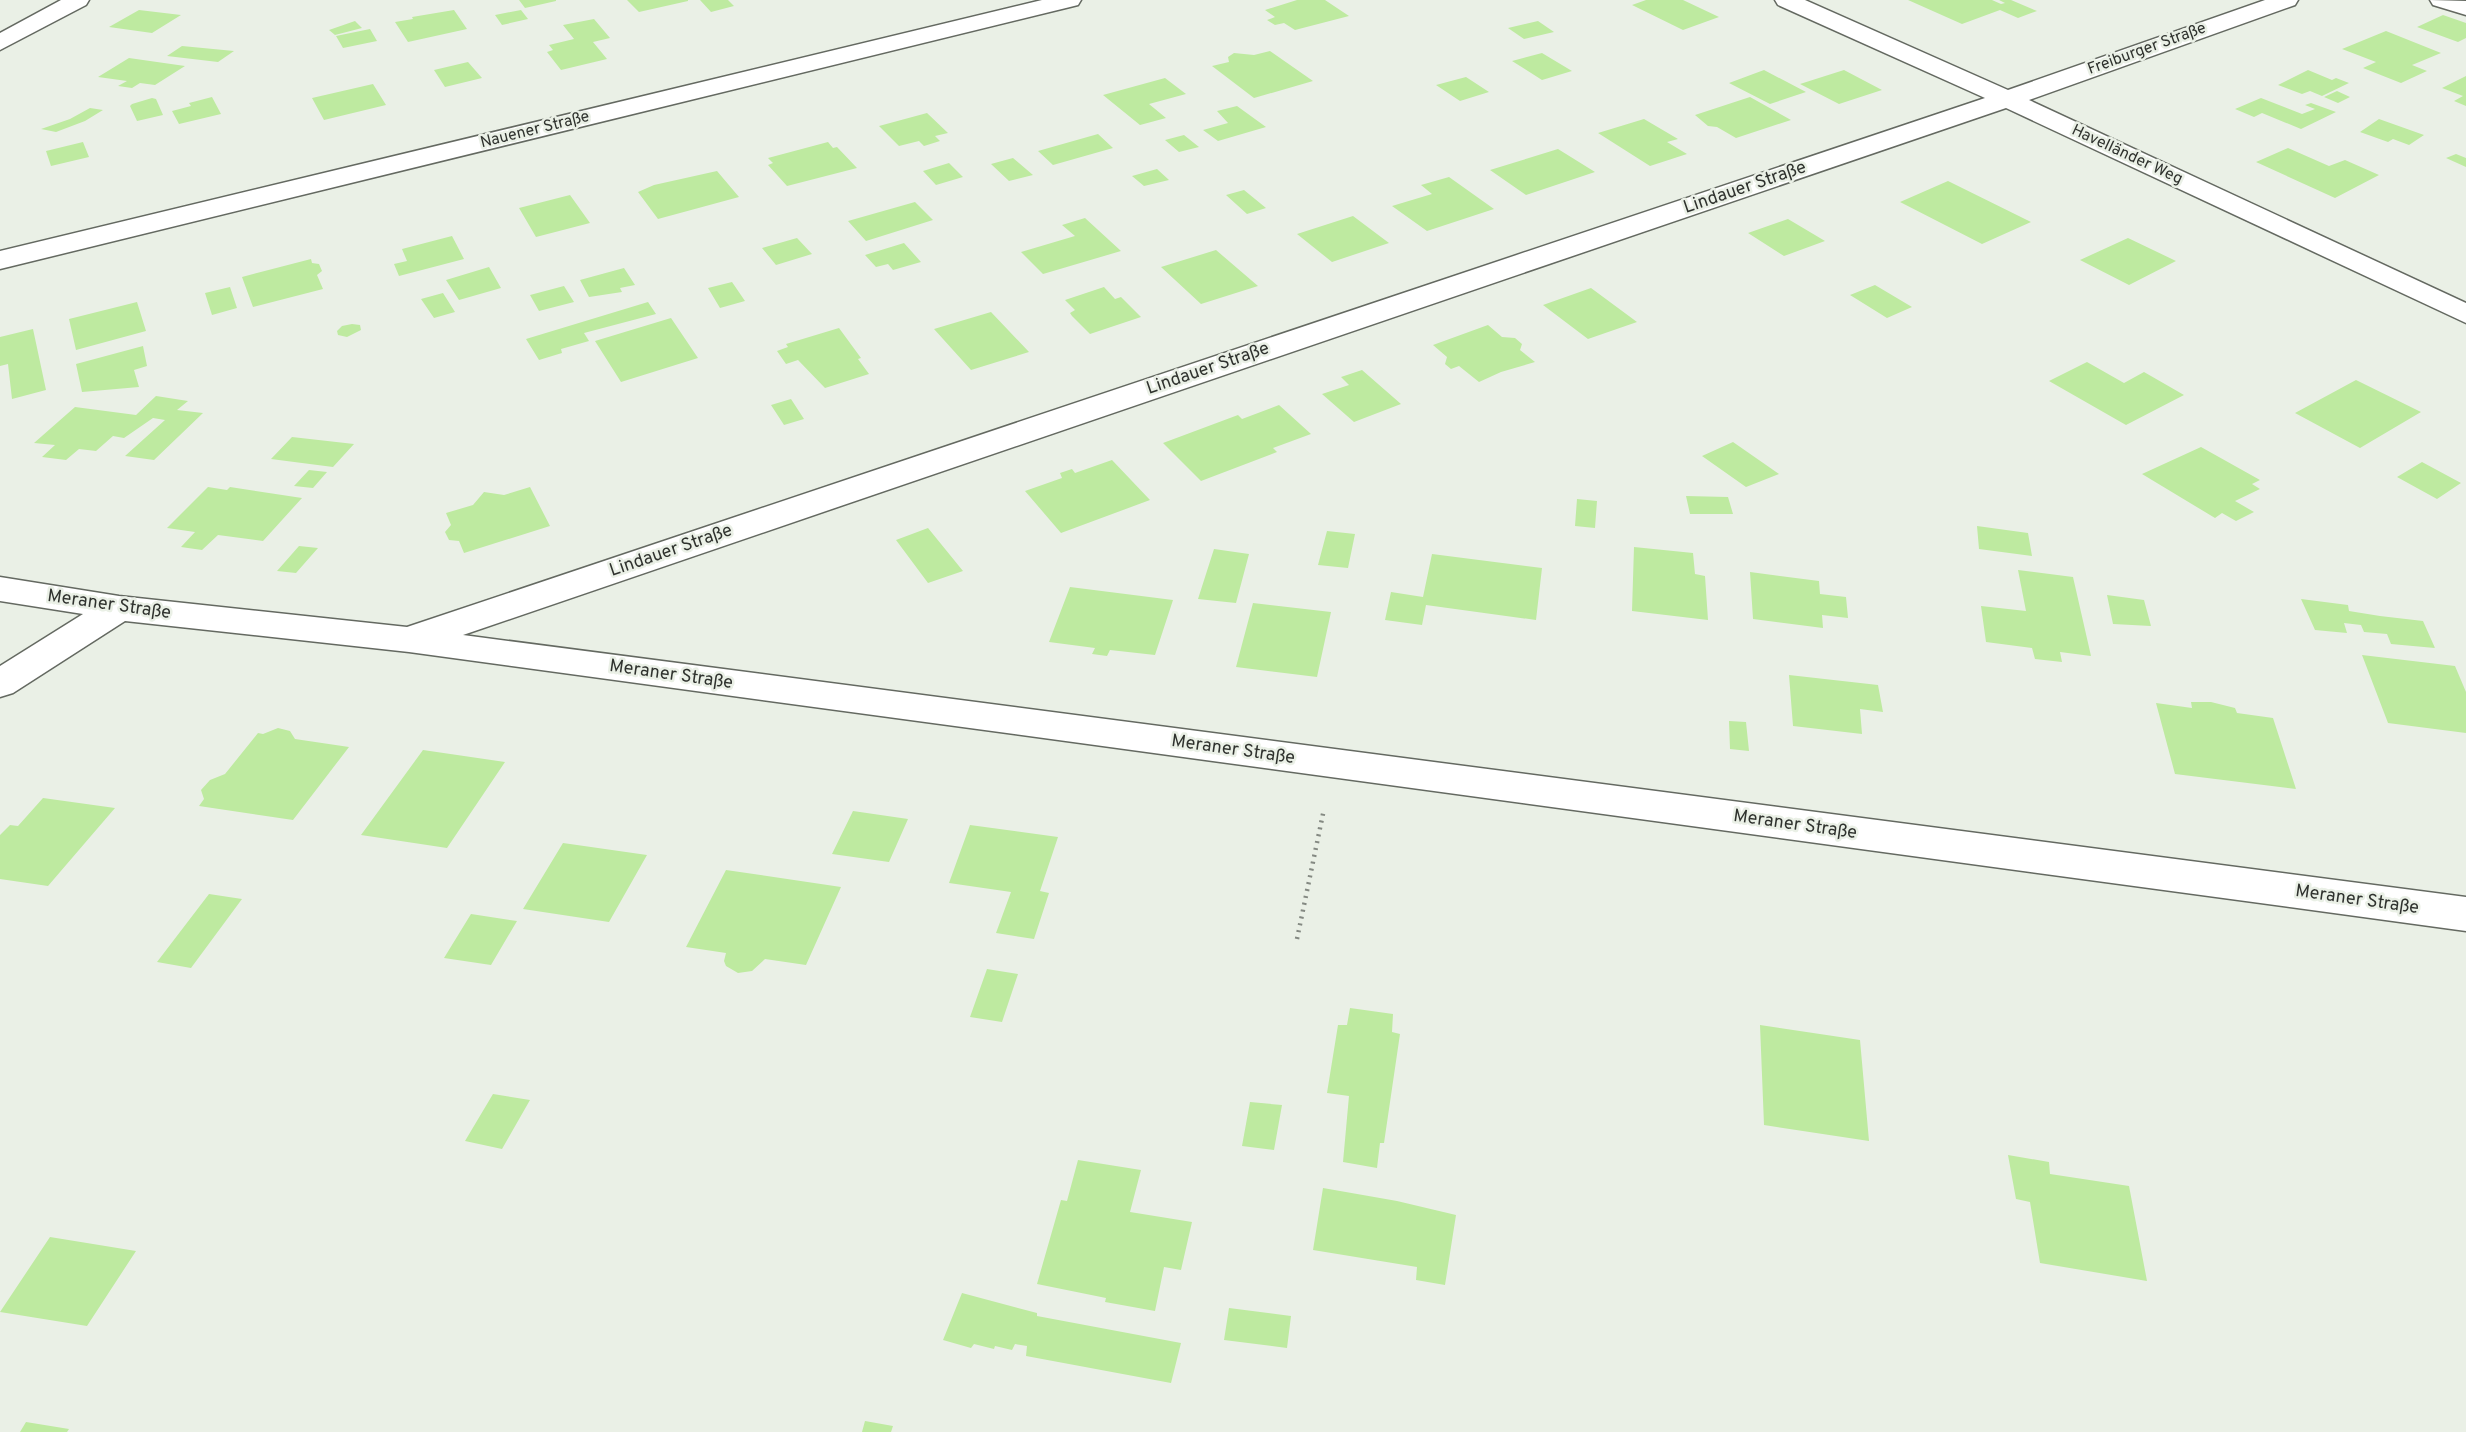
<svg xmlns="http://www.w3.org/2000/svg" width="2466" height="1432" font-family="Overpass,sans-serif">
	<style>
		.building { fill: #beeaa0 }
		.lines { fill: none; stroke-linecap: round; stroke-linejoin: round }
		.minor-casing { stroke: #646961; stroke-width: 3 }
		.secondary-casing { stroke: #646961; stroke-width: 3 }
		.path { stroke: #848982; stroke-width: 4.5; stroke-dasharray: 2 5; stroke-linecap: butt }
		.minor { fill: #fff; fill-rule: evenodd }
		.secondary { fill: #fff; fill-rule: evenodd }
		.labels { text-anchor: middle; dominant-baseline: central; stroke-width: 5; stroke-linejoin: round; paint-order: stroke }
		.far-street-label { font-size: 16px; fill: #2f322e; stroke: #eaf0e6 }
		.street-label { font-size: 18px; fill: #2f322e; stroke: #eaf0e6 }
	</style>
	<rect width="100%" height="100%" fill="#eaf0e6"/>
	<path class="building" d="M519 0H556V1L525 8Z
		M627 0H688V1L639 12Z
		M700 0H728L734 6 711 12Z
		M1297 0H1325L1349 16 1295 30 1284 23 1275 25 1267 20 1275 17 1265 10Z
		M1646 0H1683L1719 17 1683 30 1632 5Z
		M1908 0H1992L2001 4 2005 3 1999 0H2011L2037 11 2018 18 2000 10 1962 24Z
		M139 10 181 15 152 33 109 27Z
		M454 10 467 29 408 42 395 22 413 19 412 17Z
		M521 10 528 19 502 25 495 15Z
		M2443 15 2466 23V38L2458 42 2417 27Z
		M594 19 610 38 593 42 607 59 561 70 547 52 553 50 549 45 574 39 563 25Z
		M355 21 362 28 335 35 329 30Z
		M1538 21 1554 32 1524 39 1508 28Z
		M370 29 377 41 343 48 336 36Z
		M2386 31 2441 53 2412 65 2427 71 2401 83 2363 68 2376 62 2342 49Z
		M182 46 234 51 218 62 167 56Z
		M1270 51 1313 81 1254 98 1212 66 1229 62 1228 57 1234 53 1254 55Z
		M1542 53 1572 71 1542 80 1512 61Z
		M129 58 185 66 155 85 140 83 132 88 118 86 127 81 98 77Z
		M468 62 482 78 445 87 434 70Z
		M1764 70 1806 92 1770 104 1729 83Z
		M1844 70 1882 90 1839 104 1800 84Z
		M2308 70 2332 80 2336 78 2349 83 2322 96 2310 91 2302 94 2278 85Z
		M2466 76V106L2454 101 2463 96 2442 88Z
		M1466 77 1489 92 1460 101 1436 85Z
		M1165 78 1186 94 1149 104 1166 118 1140 125 1103 95Z
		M373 84 386 105 324 120 312 98Z
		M2337 91 2350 97 2338 103 2324 97Z
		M212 97 221 114 179 124 172 111 191 106 189 103Z
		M1750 97 1791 120 1736 138 1717 127 1708 126 1695 115Z
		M152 98 156 99 163 115 137 121 130 106 132 104Z
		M2261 98 2302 114 2315 109 2305 105 2311 103 2336 112 2301 129 2262 113 2254 117 2235 109Z
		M1237 106 1266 127 1218 141 1203 130 1228 123 1217 111Z
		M90 108 103 110 85 121 56 132 41 129 70 119Z
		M927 113 948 133 935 136 940 141 924 146 919 141 899 146 879 126Z
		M1644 119 1678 139 1667 142 1687 154 1650 166 1598 133Z
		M2379 119 2424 135 2409 145 2393 139 2388 142 2360 132Z
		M1098 134 1113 148 1053 165 1038 151Z
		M1184 135 1199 147 1179 152 1165 140Z
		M83 142 89 157 51 166 46 151Z
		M828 142 833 148 837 147 857 168 787 186 768 165 773 163 768 158Z
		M2288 148 2329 166 2345 160 2379 175 2335 198 2256 162Z
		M1558 149 1595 172 1526 195 1490 170Z
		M2456 154 2466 158V167L2446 158Z
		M1013 158 1033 175 1009 181 991 164Z
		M949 163 963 177 936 185 923 171Z
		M1157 169 1169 180 1144 186 1132 176Z
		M717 171 739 197 658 219 638 192 654 185Z
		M1449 177 1494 209 1427 231 1392 206 1432 194 1421 185Z
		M1948 181 2031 222 1982 244 1900 202Z
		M1244 190 1266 208 1247 214 1226 195Z
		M570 195 590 223 536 237 519 208Z
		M915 202 933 220 866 241 848 221Z
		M1353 216 1389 243 1332 262 1297 234Z
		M1085 218 1121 251 1043 274 1021 252 1075 236 1062 225Z
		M1788 219 1825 241 1784 256 1748 233Z
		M452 236 464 259 399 276 394 264 407 261 402 249Z
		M797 238 812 254 776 265 762 248Z
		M2128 238 2176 261 2129 285 2080 260Z
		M904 243 921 262 893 270 888 264 876 267 865 255Z
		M1216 250 1258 286 1201 304 1161 267Z
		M311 259 312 263 319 264 322 271 317 275 323 289 253 307 242 277Z
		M489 267 501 288 459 300 446 280Z
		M624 268 635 285 620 288 622 292 589 297 580 280Z
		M732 282 745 301 720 308 708 288Z
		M1875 285 1912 307 1887 318 1850 295Z
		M564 286 574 302 539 311 530 295Z
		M230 287 237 308 212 315 205 293Z
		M1104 287 1115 299 1121 297 1141 317 1090 334 1072 316 1070 313 1075 310 1065 300Z
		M1591 288 1637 322 1588 339 1543 305Z
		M443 293 455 312 434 318 421 299Z
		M137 302 146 331 76 350 69 319Z
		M648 302 656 314 584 333 589 341 561 349 562 353 539 360 526 339Z
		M991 312 1029 352 971 370 934 329Z
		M671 318 698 358 621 382 595 341Z
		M352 324 360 325 361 330 347 337 338 335 337 331 342 326Z
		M1488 325 1502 337 1515 338 1522 344 1520 350 1535 362 1501 372 1479 382 1459 366 1451 369 1445 364 1447 357 1433 345Z
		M839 328 861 358 858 359 869 374 825 388 798 360 786 364 777 351 788 347 786 344Z
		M33 329 46 390 12 399 8 364 0 366V337Z
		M143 346 147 366 134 370 139 387 82 392 76 364Z
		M2087 362 2124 383 2144 372 2184 395 2126 425 2049 381Z
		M1362 370 1401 404 1354 422 1322 394 1349 385 1341 377Z
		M2356 380 2421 412 2360 448 2295 413Z
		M156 396 188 401 177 410 203 413 154 460 125 456 165 420 153 418 124 438 113 436 96 451 79 449 66 460 42 457 55 445 34 443 75 407 136 415Z
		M791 399 804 419 784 425 771 405Z
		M1279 405 1311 434 1273 448 1277 452 1201 481 1163 443 1238 415 1242 419Z
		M292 437 354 444 333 467 271 459Z
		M1733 442 1779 474 1746 487 1702 456Z
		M2201 447 2260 480 2252 484 2260 489 2235 501 2254 512 2236 521 2222 513 2215 518 2142 474Z
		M1112 460 1150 500 1061 533 1025 491 1062 478 1060 473 1072 469 1075 473Z
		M2422 462 2461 483 2437 499 2397 477Z
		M309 470 327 472 313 488 294 486Z
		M208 487 227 490 230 487 302 498 263 541 218 535 202 550 181 547 195 532 167 528Z
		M530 487 550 526 464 553 459 541 449 540 445 532 451 525 446 513 473 505 484 492 504 495Z
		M1686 496 1728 497 1733 514H1690Z
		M1577 499 1597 501 1595 528 1575 526Z
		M1977 526 2028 533 2032 556 1979 549Z
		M928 528 963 571 928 583 896 540Z
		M1327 531 1355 534 1348 568 1318 565Z
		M299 546 318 548 296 573 277 571Z
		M1634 547 1693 553 1695 574 1705 576 1708 620 1632 611Z
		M1214 549 1249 554 1236 603 1198 599Z
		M1432 554 1542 568 1536 620 1426 605 1422 625 1385 620 1391 592 1423 597Z
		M2018 570 2073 577 2091 656 2060 652 2062 662 2035 659 2032 648 1986 642 1981 606 2026 611Z
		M1750 572 1819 581 1820 594 1846 597 1848 618 1822 615 1823 628 1753 619Z
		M1070 587 1173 600 1155 655 1110 650 1107 656 1092 654 1095 648 1049 642Z
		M2107 595 2144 600 2151 626 2113 624Z
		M2301 599 2348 605 2349 611 2380 616 2423 621 2435 648 2391 644 2387 634 2364 632 2361 625 2344 623 2347 633 2315 630Z
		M1253 603 1331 612 1317 677 1236 667Z
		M2362 655 2455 666 2466 692V733L2388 723Z
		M1789 675 1878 685 1883 712 1860 709 1862 734 1793 726Z
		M2191 702H2211L2235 708 2237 713 2273 718 2296 789 2175 774 2156 703 2192 708Z
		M1729 721 1746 722 1749 751 1730 749Z
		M278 728 290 731 295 739 349 747 293 820 199 806 204 799 201 790 210 780 225 774 258 733 263 734Z
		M423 750 505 762 447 848 361 835Z
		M43 798 115 808 48 886 0 879V835L10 825 18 826Z
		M853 811 908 819 889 862 832 854Z
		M970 825 1058 837 1040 891 1049 893 1034 939 996 933 1011 892 949 883Z
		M563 843 647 855 609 922 523 909Z
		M726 870 841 887 806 965 765 959 752 971 738 973 726 966 724 961 726 953 686 947Z
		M209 894 242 899 191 968 157 962Z
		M471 914 517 921 491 965 444 958Z
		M987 969 1018 974 1002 1022 970 1017Z
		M1350 1008 1393 1014 1392 1032 1400 1034 1384 1143H1380L1377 1168 1343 1162 1349 1096 1327 1093 1338 1025H1347Z
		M1760 1025 1860 1040 1869 1141 1764 1125Z
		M493 1094 530 1100 502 1149 465 1141Z
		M1250 1102 1282 1105 1274 1150 1242 1146Z
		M2008 1155 2049 1162 2050 1174 2129 1186 2147 1281 2040 1263 2030 1202 2016 1199Z
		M1078 1160 1141 1170 1130 1212 1192 1222 1181 1270 1164 1267 1155 1311 1105 1302 1106 1298 1037 1284 1061 1200 1067 1201Z
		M1323 1188 1397 1201 1456 1215 1445 1285 1416 1280 1417 1267 1313 1250Z
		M50 1237 136 1251 87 1326 0 1312Z
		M962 1293 1037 1313V1316L1181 1343 1171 1383 1026 1356 1027 1346 1015 1344 1012 1350 995 1346 994 1349 974 1344 971 1348 943 1340Z
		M1229 1308 1291 1316 1287 1348 1224 1340Z
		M865 1421 893 1426 891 1432H862Z
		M26 1422 69 1429 67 1432H20Z"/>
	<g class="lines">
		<g class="minor-casing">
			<path id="minor" d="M61 0H89L86 5 0 50V33Z
				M1775 0H1805L2008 90 2265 0H2298L2295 5 2029 100 2466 303V323L2006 108 463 635 2466 897V931L409 652 125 621 13 693 0 697V666L83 614 0 601V577L119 596 407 627 1985 98 1778 5Z
				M2430 0 2466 1V15L2433 5Z"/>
		</g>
		<g class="secondary-casing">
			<path id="secondary" d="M1042 0H1081L1078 5 1070 7 0 269V251Z"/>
		</g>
		<path class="path" d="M1297 939 1324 809"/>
		<use href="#minor" class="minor"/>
		<use href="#secondary" class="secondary"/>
	</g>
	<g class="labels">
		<g class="far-street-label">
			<text transform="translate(2147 49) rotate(-20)">Freiburger Straße</text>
			<text transform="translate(535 130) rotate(-14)">Nauener Straße</text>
			<text transform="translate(2127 155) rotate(25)">Havelländer Weg</text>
		</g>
		<g class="street-label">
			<text transform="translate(1745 188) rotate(-19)">Lindauer Straße</text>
			<text transform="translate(1208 369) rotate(-19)">Lindauer Straße</text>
			<text transform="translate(671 551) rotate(-19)">Lindauer Straße</text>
			<text transform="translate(109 605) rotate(8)">Meraner Straße</text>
			<text transform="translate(671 675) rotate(8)">Meraner Straße</text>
			<text transform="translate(1233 750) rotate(8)">Meraner Straße</text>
			<text transform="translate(1795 825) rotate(8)">Meraner Straße</text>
			<text transform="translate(2357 900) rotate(8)">Meraner Straße</text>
		</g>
	</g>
</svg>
